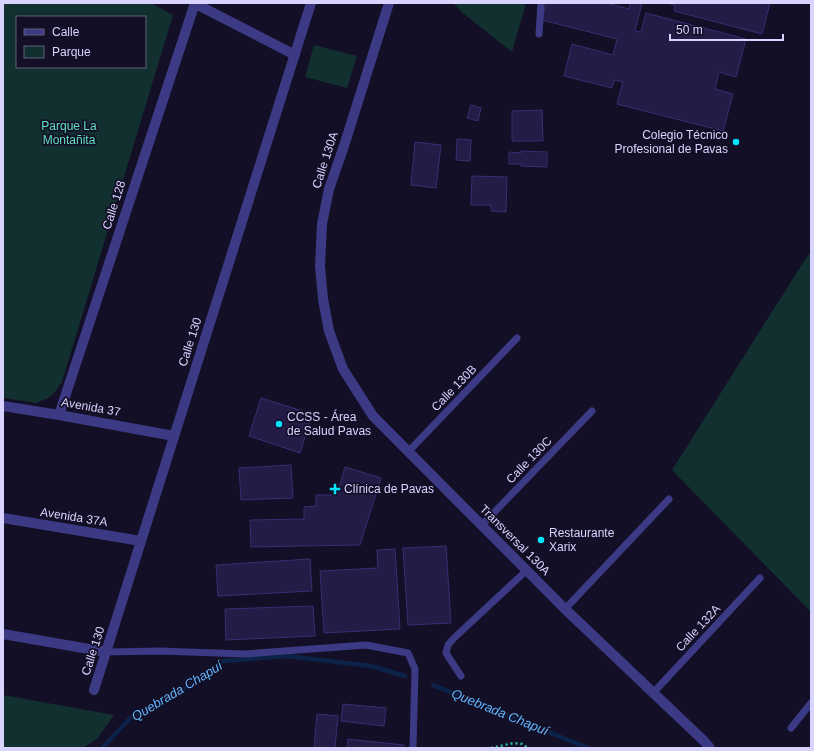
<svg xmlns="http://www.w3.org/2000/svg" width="814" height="751" font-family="Arial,sans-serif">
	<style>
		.green { fill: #12302f; fill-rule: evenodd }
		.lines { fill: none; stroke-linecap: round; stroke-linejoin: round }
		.stream { stroke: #0c2248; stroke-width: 4.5 }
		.building { fill: #241b47; stroke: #3b2d73 }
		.path { stroke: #2fb8b0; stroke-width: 2.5; stroke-dasharray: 2 3; stroke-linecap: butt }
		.lane { stroke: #3d3a85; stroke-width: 7 }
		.street { stroke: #3d3a85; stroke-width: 10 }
		.poi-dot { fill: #00e5ff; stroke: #130f26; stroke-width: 1.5 }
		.labels { text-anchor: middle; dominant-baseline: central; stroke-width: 3.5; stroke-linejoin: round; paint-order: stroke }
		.park-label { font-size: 12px; fill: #5fe0c0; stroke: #130f26 }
		.poi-label { font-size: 12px; fill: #d9d4ff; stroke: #130f26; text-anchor: start }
		.street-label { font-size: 12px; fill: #d9d4ff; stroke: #130f26 }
		.water-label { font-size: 13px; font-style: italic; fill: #62b6ff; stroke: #130f26 }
	</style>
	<rect width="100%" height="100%" fill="#130f26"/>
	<path class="green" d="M3 3H151L173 15 62 382 55 392 48 398 36 403 3 398ZM17 17H145V67H17Z
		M453 3H526L512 52 464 14Z
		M314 45 357 56 347 88 305 77Z
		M811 252V612L672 470 806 258Z
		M3 695 114 715 97 739 83 748H3Z"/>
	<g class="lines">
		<path class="stream" d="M433 685 588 748
			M102 748 134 714 189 686 223 661 287 656 371 666 405 676"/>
	</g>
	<path class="building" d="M546 3H607L629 9 630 3H642L635 31 641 32 646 13 746 39 736 77 719 72 715 89 733 94 723 131 617 104 623 82 614 80 612 88 564 76 572 44 613 55 617 39 542 20Z
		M666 3H770L762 34 674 11 675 5Z
		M471 105 481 108 478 121 467 118Z
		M542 110 543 141H512V111Z
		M457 139 471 140 470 161 456 160Z
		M415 142 441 145 436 188 411 185Z
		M521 151 547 152V167L521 166V164H509V152L521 153Z
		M472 176 507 177 506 212 491 211V205H471Z
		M261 398 312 414 300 453 249 436Z
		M291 465 293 498 241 500 239 468Z
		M345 467 381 478 360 545 251 547 250 520 304 519V507L316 506V495H337Z
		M446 546 451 623 408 625 403 548Z
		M395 549 400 629 324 633 320 571 378 568 377 550Z
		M310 559 312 591 218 596 216 565Z
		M313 606 315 636 226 640 225 609Z
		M343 704 386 708 384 726 341 721Z
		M317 714 338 716 335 748H314Z
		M348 739 404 745V748H347Z"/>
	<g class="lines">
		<path class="path" d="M491 748 514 743 522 744 528 748"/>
		<path class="lane" d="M539 34 541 3
			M408 452 517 338
			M482 525 592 411
			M565 609 669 499
			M106 652 160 651 245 654 366 645 408 653 415 669 413 748
			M461 676 446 653 448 645 453 639 527 570
			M653 693 760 578
			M791 728 811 703"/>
		<path class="street" d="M194 3 295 55
			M389 3 344 146 329 189 322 224 320 266 323 299 329 331 343 369 373 416 565 609 704 741 710 748
			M3 406 59 415 174 436
			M59 415 195 3
			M3 518 141 541
			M3 634 106 652
			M94 690 311 3"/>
	</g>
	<g class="poi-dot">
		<circle cx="736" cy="142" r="4"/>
		<circle cx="279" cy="424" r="4"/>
		<path d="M333 483h4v4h4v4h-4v4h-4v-4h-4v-4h4z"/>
		<circle cx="541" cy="540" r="4"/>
	</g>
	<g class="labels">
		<g class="park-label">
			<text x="69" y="126">Parque La<tspan x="69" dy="14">Montañita</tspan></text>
		</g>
		<g class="poi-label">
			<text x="728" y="135" text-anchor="end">Colegio Técnico<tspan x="728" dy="14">Profesional de Pavas</tspan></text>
			<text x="287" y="417">CCSS - Área<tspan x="287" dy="14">de Salud Pavas</tspan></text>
			<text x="344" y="489">Clínica de Pavas</text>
			<text x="549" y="533">Restaurante<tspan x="549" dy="14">Xarix</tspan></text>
		</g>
		<g class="street-label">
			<text transform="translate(325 160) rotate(-72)">Calle 130A</text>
			<text transform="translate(114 205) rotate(-72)">Calle 128</text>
			<text transform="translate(190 342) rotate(-72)">Calle 130</text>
			<text transform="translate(454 388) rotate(-46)">Calle 130B</text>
			<text transform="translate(91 407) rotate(10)">Avenida 37</text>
			<text transform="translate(529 460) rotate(-46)">Calle 130C</text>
			<text transform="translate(74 517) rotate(9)">Avenida 37A</text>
			<text transform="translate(515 540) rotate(45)">Transversal 130A</text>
			<text transform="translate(698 628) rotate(-47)">Calle 132A</text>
			<text transform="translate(93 651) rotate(-72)">Calle 130</text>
		</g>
		<g class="water-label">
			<text transform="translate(177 691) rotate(-31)">Quebrada Chapuí</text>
			<text transform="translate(500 712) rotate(22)">Quebrada Chapuí</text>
		</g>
	</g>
	<rect width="814" height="751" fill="none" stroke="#d9d4ff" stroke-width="8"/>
	<rect x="16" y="16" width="130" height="52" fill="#130f26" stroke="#625e7d"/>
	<rect x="24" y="29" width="20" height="6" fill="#3d3a85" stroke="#625e7d"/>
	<text x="52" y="36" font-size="12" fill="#d9d4ff">Calle</text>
	<rect x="24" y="46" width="20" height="12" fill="#12302f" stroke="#625e7d"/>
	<text x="52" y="56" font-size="12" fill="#d9d4ff">Parque</text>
	<path d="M670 34v6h113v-6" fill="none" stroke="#d9d4ff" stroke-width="2"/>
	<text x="676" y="34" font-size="12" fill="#d9d4ff" stroke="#130f26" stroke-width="3" paint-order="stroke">50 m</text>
</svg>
